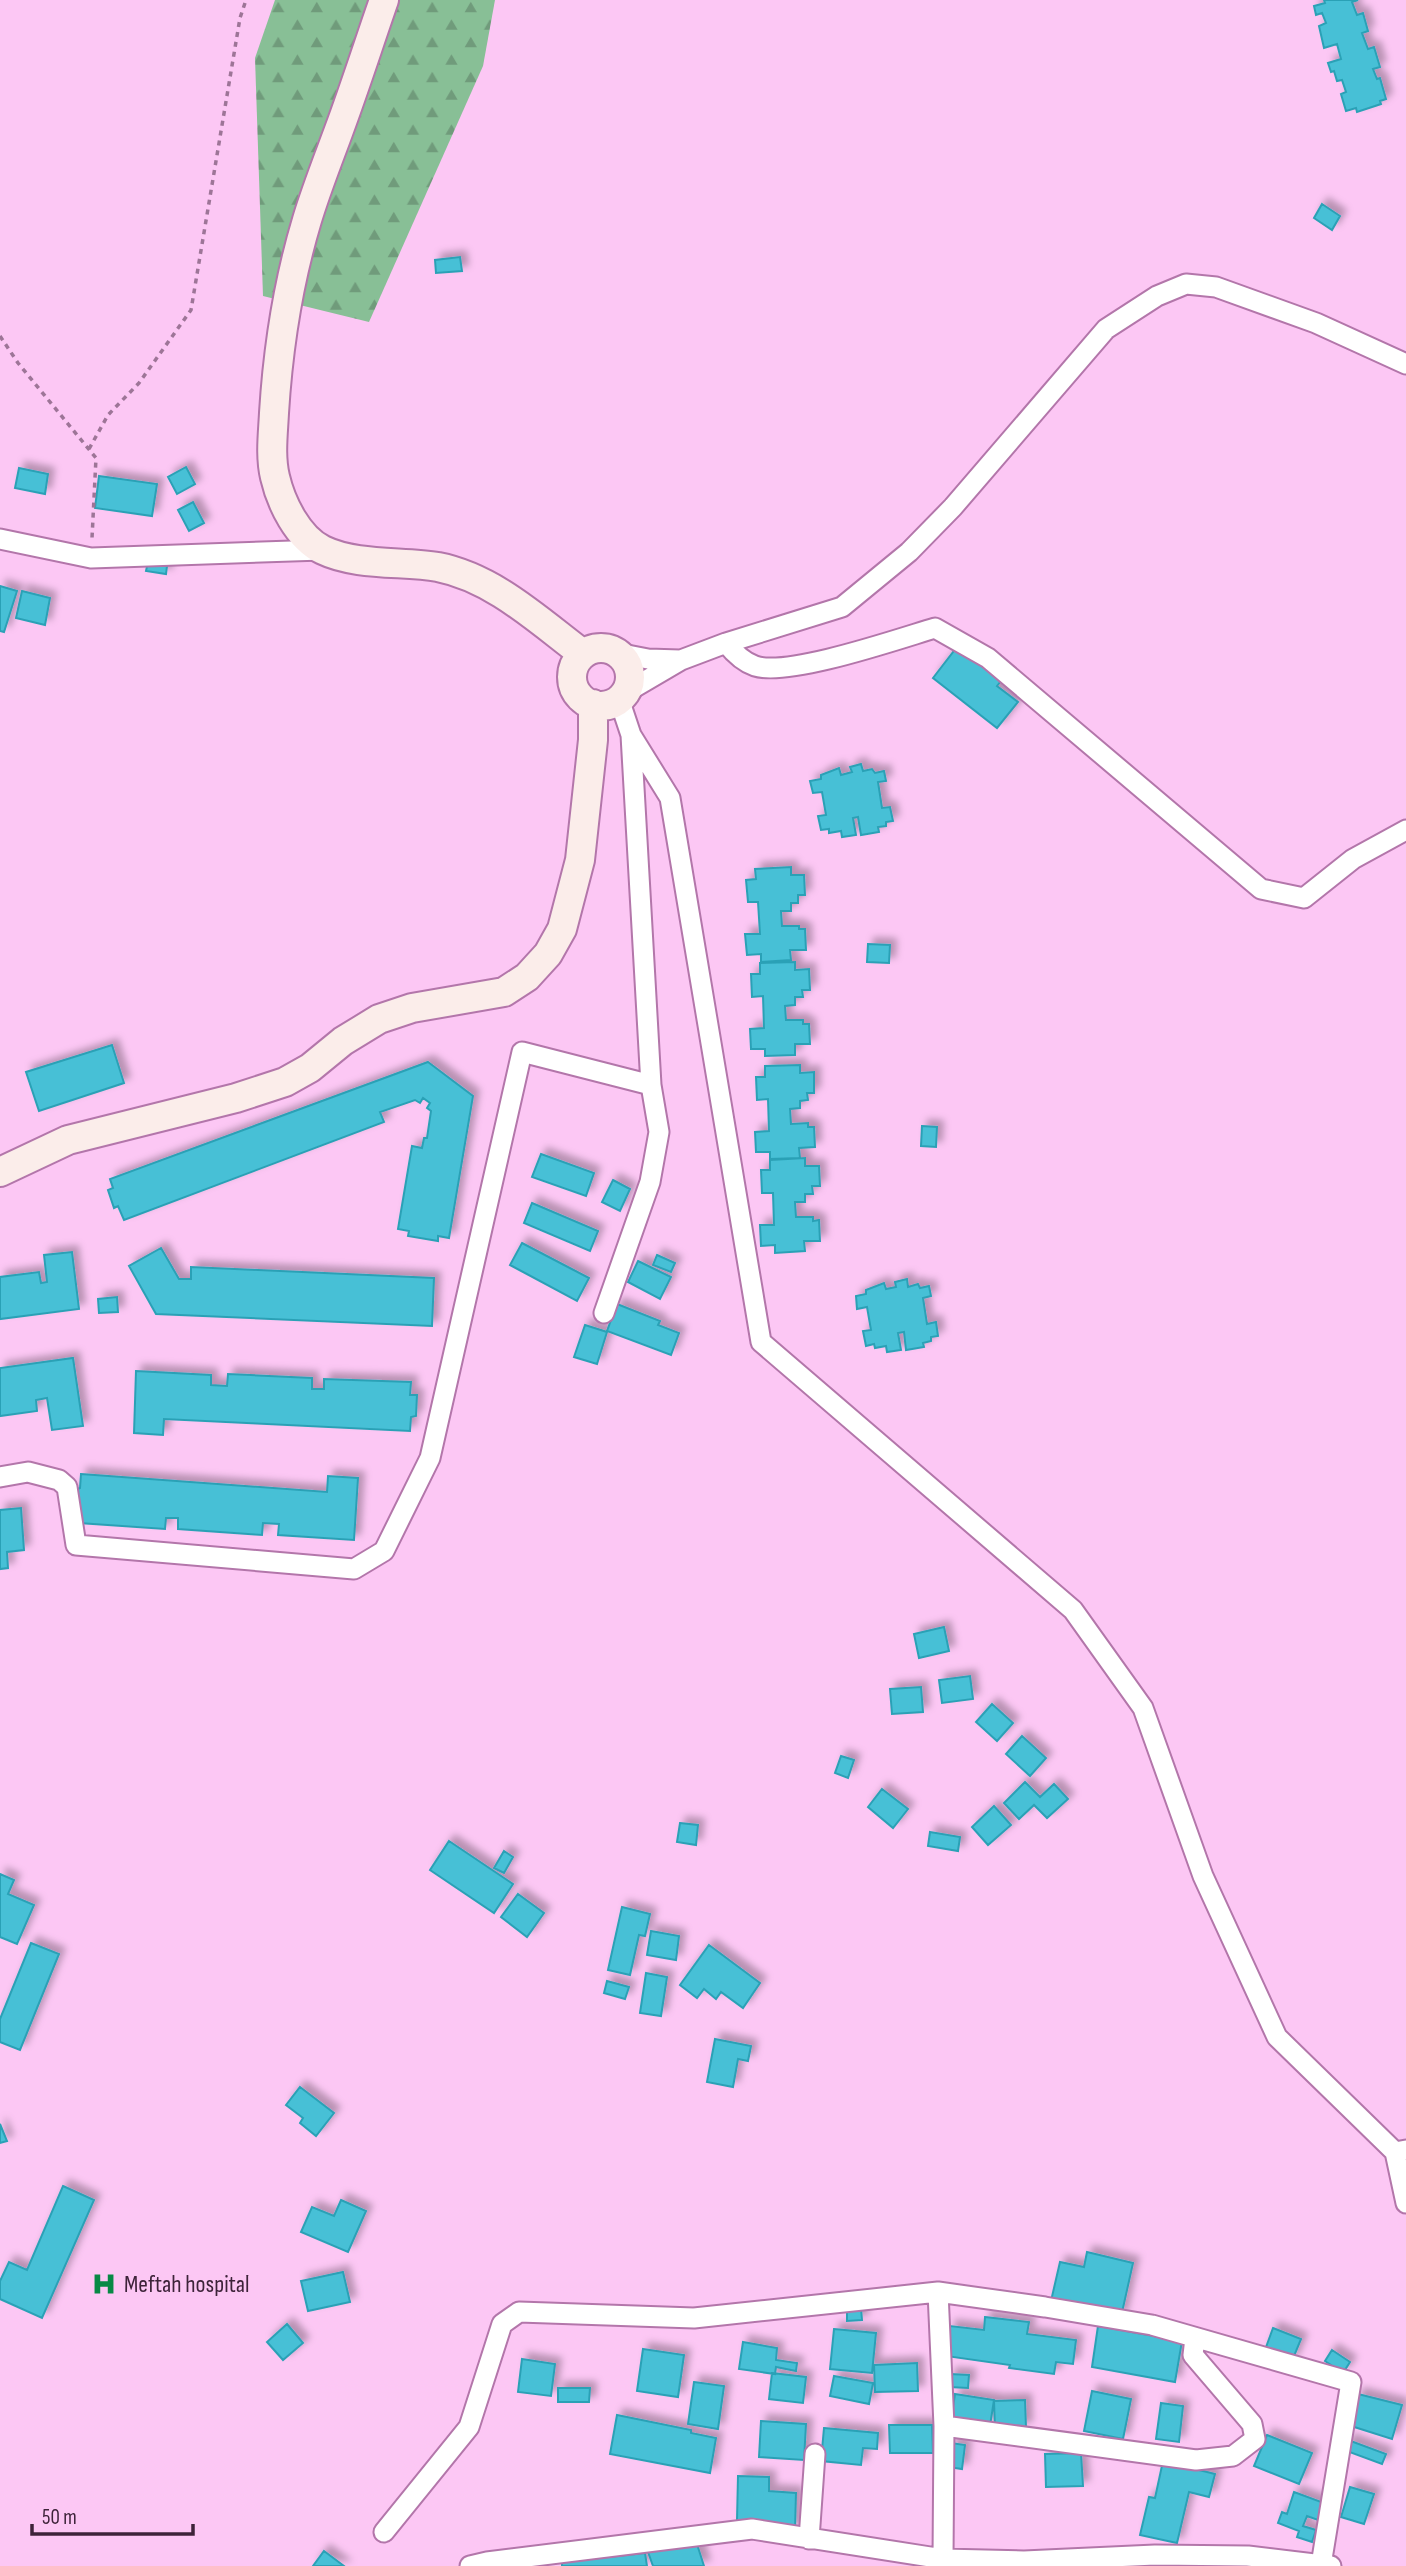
<svg xmlns="http://www.w3.org/2000/svg" width="1406" height="2566" font-family="'Sofia Sans Condensed',sans-serif">
	<style>
		.forest { fill: url(#forest-firs) }
		.building { fill: #46c0d6; stroke: #2ca1b6; stroke-width: 2; filter: url(#shadow) }
		.lines { fill: none; stroke-linecap: round; stroke-linejoin: round }
		.minor-casing { stroke: #b376aa; stroke-width: 23 }
		.secondary-casing { stroke: #b376aa; stroke-width: 32 }
		.path { stroke: #9d7597; stroke-width: 3.5; stroke-dasharray: 5 5; stroke-linecap: butt }
		.minor { stroke: #fff; stroke-width: 19 }
		.secondary { stroke: #fbedea; stroke-width: 28 }
		.labels { text-anchor: middle; dominant-baseline: central; stroke-width: 5; stroke-linejoin: round; paint-order: stroke }
		.poi-label { font-size: 24px; fill: #3d2339; stroke: #fcc7f4; text-anchor: start }
	</style>
	<defs>
		<pattern id="forest-firs" width="22" height="20" patternUnits="userSpaceOnUse" patternTransform="scale(1.75)"><rect width="22" height="20" fill="#88bf96"/><path d="M5 1l3.5 6h-7zM16 11l3.5 6h-7z" fill="#709b7b"/></pattern>
		<filter id="shadow"><feDropShadow dx="6" dy="-6" stdDeviation="3.5" flood-color="#0004"/></filter>
	</defs>
	<rect width="100%" height="100%" fill="#fcc7f4"/>
	<path class="forest" d="M275 0H495L483 66 369 322 263 296 255 58Z"/>
	<path class="building" d="M1324 0H1358L1352 2 1357 15 1363 13 1368 31 1362 33 1368 49 1374 47 1380 67 1373 69 1377 79 1380 78 1386 99 1380 101 1381 104 1357 112 1356 108 1346 111 1341 94 1346 92 1342 80 1337 81 1334 71 1331 72 1328 63 1341 59 1337 44 1324 48 1319 26 1326 23 1322 13 1316 15 1314 6 1325 3Z
		M1322 204 1340 216 1332 230 1314 218Z
		M460 257 462 271 436 273 435 260Z
		M186 467 195 484 177 494 168 477Z
		M19 468 48 474 45 494 15 488Z
		M99 476 157 484 152 516 95 508Z
		M193 502 204 523 189 531 178 510Z
		M148 562 167 566 166 574 146 571Z
		M0 586 17 591 4 632 0 631Z
		M22 591 50 598 45 625 16 618Z
		M957 647 1001 681 997 686 1018 702 997 728 933 678Z
		M861 764 863 771 872 769 875 773 884 771 886 781 878 782 882 808 890 807 893 821 886 822V826L878 827 879 832 861 835 858 817 853 818 856 835 842 837 841 831 829 833V829L821 830 818 816 826 815 822 792 813 793 810 781 821 779V775L839 768 841 775 852 772 850 767Z
		M791 867V875H804L805 895H798V903H791V911H781L782 926H799V929H805L806 950H790L791 960 761 962V954L747 955 745 934H760L758 902H748L746 880 756 879 755 869Z
		M868 944 890 945 889 963 867 962Z
		M795 962V970L809 969 810 990H802L803 997H795V1005L785 1006 786 1020H803V1024H809L810 1044H795V1055L765 1056V1049H751L750 1029 764 1028 763 996 752 997 751 974H760V963Z
		M112 1045 124 1083 39 1111 26 1072Z
		M428 1062 473 1096 449 1238 438 1236V1241L408 1236 409 1231 398 1229 412 1146 422 1148 424 1138H427L431 1111 427 1108 430 1103 423 1098 420 1103 415 1100 380 1112 384 1122 124 1220 118 1206 114 1208 108 1190 113 1188 110 1179Z
		M800 1065V1073L814 1072V1093H807L808 1100 800 1101V1108L790 1109 791 1124 808 1123V1127H814L815 1147 799 1148 800 1158 770 1159V1152H756L755 1132 769 1131 768 1099 757 1100 756 1077H765V1066Z
		M922 1126 937 1127 936 1147 921 1146Z
		M541 1154 594 1173 586 1196 532 1177Z
		M805 1158V1166H819L820 1186H812L813 1194H805V1202H795L796 1217H813V1221L819 1220 820 1241H804L805 1251 775 1253V1245L761 1246 760 1225H774L773 1193H762L761 1170H770V1160Z
		M613 1180 630 1189 620 1211 602 1202Z
		M532 1203 598 1231 590 1251 524 1223Z
		M522 1243 589 1278 577 1301 510 1265Z
		M161 1248 179 1279H191V1267L434 1278 432 1326 156 1314 129 1266Z
		M72 1252 79 1309 0 1319V1277L39 1272 41 1283 47 1282 44 1255Z
		M657 1255 675 1263 671 1272 653 1265Z
		M638 1261 671 1277 660 1299 628 1282Z
		M907 1279 908 1287 918 1284 920 1288 929 1286 931 1296 923 1298 927 1324 936 1322 938 1336 931 1337V1341L923 1343 924 1347 906 1350 904 1332 898 1333 901 1350 887 1352 886 1346 875 1348 874 1344 866 1346 863 1331 871 1330 867 1307 857 1309 856 1296 866 1294V1290L884 1283 886 1289 896 1287 895 1282Z
		M117 1297 118 1312 99 1313 98 1299Z
		M617 1304 660 1321 658 1325 679 1333 671 1355 607 1331Z
		M585 1325 607 1332 597 1364 574 1357Z
		M73 1358 83 1426 52 1430 47 1398 36 1400 37 1411 0 1416V1368Z
		M136 1371 211 1375V1385L227 1386 228 1374 312 1378V1389H324V1379L411 1382 410 1395H417L416 1416 411 1417 410 1431 164 1419 163 1435 134 1433Z
		M81 1474 327 1492 328 1476 358 1478 354 1540 278 1535 279 1524 263 1523 262 1535 178 1529V1518H166L165 1529 79 1523 75 1490 80 1488Z
		M21 1508 24 1550 7 1552 8 1568 0 1569V1510Z
		M944 1627 949 1651 919 1658 914 1634Z
		M970 1676 973 1699 942 1703 939 1680Z
		M921 1687 923 1712 892 1714 890 1689Z
		M992 1704 1013 1723 997 1741 976 1722Z
		M1022 1736 1046 1758 1030 1776 1006 1754Z
		M841 1756 854 1760 848 1778 835 1773Z
		M1025 1782 1040 1797 1054 1784 1068 1799 1047 1818 1034 1805 1019 1819 1004 1803Z
		M882 1789 908 1809 893 1828 868 1807Z
		M994 1806 1011 1825 988 1845 972 1827Z
		M680 1823 698 1825 696 1845 677 1842Z
		M930 1832 960 1837 958 1851 928 1846Z
		M449 1841 513 1884 494 1913 430 1870Z
		M504 1851 513 1857 504 1873 494 1868Z
		M0 1874 14 1880 8 1894 34 1905 17 1944 0 1937Z
		M518 1894 544 1913 527 1937 501 1917Z
		M622 1907 650 1914 645 1936 639 1935 630 1975 608 1970Z
		M651 1931 679 1936 676 1960 647 1955Z
		M31 1943 59 1954 20 2050 0 2042V2019Z
		M709 1945 760 1983 743 2008 721 1992 716 1999 704 1989 697 1998 680 1985Z
		M646 1973 667 1977 661 2016 640 2013Z
		M607 1981 629 1987 625 1999 604 1993Z
		M715 2039 751 2046 748 2061 738 2059 733 2087 707 2082Z
		M300 2087 334 2113 316 2136 300 2123 303 2118 286 2105Z
		M0 2124 7 2141 0 2143Z
		M63 2186 94 2200 42 2318 0 2299V2281L9 2262 27 2270Z
		M341 2200 366 2211 348 2252 301 2232 312 2207 334 2216Z
		M1087 2252 1133 2263 1121 2317 1051 2301 1060 2262 1084 2267Z
		M343 2272 350 2302 308 2311 301 2281Z
		M861 2308 862 2320 847 2321V2309Z
		M985 2317 1029 2322 1027 2334 1076 2340 1073 2364 1056 2362 1054 2374 1009 2368 1010 2365 946 2356 950 2326 984 2330Z
		M287 2324 303 2343 283 2360 267 2342Z
		M1098 2326 1182 2341 1175 2382 1092 2367Z
		M1273 2328 1301 2339 1292 2361 1265 2350Z
		M834 2329 876 2333 872 2373 830 2369Z
		M743 2342 777 2348 776 2360 797 2363 796 2371 776 2367 775 2374 739 2369Z
		M643 2349 684 2355 678 2397 637 2391Z
		M1332 2350 1350 2362 1343 2373 1325 2361Z
		M522 2359 555 2364 551 2396 518 2392Z
		M917 2363 918 2391 875 2392 874 2365Z
		M772 2373 806 2377 803 2403 769 2399Z
		M950 2374 969 2375 968 2388 949 2387Z
		M834 2376 873 2383 869 2404 830 2396Z
		M694 2382 724 2386 718 2429 688 2424Z
		M558 2388H590L589 2402H558Z
		M1092 2391 1131 2399 1123 2439 1084 2431Z
		M955 2394 994 2400 990 2426 951 2421Z
		M1358 2394 1402 2405 1392 2439 1348 2425Z
		M1025 2400 1026 2427 995 2429 994 2401Z
		M1161 2403 1183 2406 1179 2442 1156 2439Z
		M617 2415 691 2430V2433L716 2438 710 2473 610 2454Z
		M761 2421 806 2424 804 2460 759 2457Z
		M889 2425H932L933 2453H890Z
		M824 2428 878 2433 877 2449 863 2448 861 2465 821 2461Z
		M1267 2435 1312 2453 1299 2484 1254 2466Z
		M1348 2440 1386 2454 1382 2464 1344 2450Z
		M951 2443 965 2445 962 2469 948 2467Z
		M1081 2453 1083 2486 1046 2487 1045 2454Z
		M1163 2461 1215 2474 1209 2497 1189 2492 1177 2543 1140 2535 1149 2497 1155 2498Z
		M738 2476 769 2477V2491L796 2493 795 2530 764 2529V2521L737 2520Z
		M1350 2487 1374 2494 1364 2524 1341 2517Z
		M1294 2492 1324 2503 1318 2520 1307 2516 1303 2526 1316 2530 1312 2542 1297 2537 1299 2531 1278 2523 1282 2512 1287 2514Z
		M695 2538 704 2566H653L648 2552Z
		M324 2551 344 2566H313Z
		M645 2553 647 2566H562V2562Z"/>
	<g class="lines">
		<g class="minor-casing">
			<path id="minor" d="M0 539 91 558 322 550
				M726 643C734 653 743 662 755 666 788 677 898 639 935 628L988 658 1261 889 1304 898 1353 859 1406 830
				M617 653 648 659 680 660
				M623 694 681 660 726 643 842 607 909 552 953 507 1106 329 1157 296 1186 284 1216 287 1316 323 1406 364
				M631 735 670 798 761 1342 1073 1610 1143 1708 1203 1876 1277 2037 1395 2152 1406 2150
				M604 1313 650 1182 659 1132 651 1085
				M0 1477 28 1472 59 1480 67 1487 76 1545 354 1569 384 1551 430 1458 522 1052 651 1085 631 735 619 699
				M1395 2152 1406 2203
				M938 2292 944 2426 943 2559
				M944 2426 1196 2460 1233 2456 1255 2439 1252 2424 1193 2355 1195 2338
				M384 2532 469 2427 502 2324 519 2312 694 2318 938 2292 1045 2307 1152 2325 1351 2382 1321 2565
				M809 2539 815 2454
				M470 2566 487 2562 752 2529 943 2559 1024 2561 1155 2555 1248 2556 1331 2566"/>
		</g>
		<g class="secondary-casing">
			<path id="secondary" d="M384 0C369 43 355 87 339 130 328 160 316 190 307 220 288 283 278 348 274 413 273 434 270 456 275 477 281 503 298 538 323 550 356 566 403 561 438 567 494 578 539 621 583 654
				M572 677a29 29 0 1 1 58 0a29 29 0 1 1-58 0Z
				M0 1172 68 1140 236 1098 285 1082 310 1068 343 1041 379 1019 412 1008 504 992 527 977 548 954 562 929 580 860 593 740V704"/>
		</g>
		<path class="path" d="M0 336 18 363 96 458 92 538
			M89 449 108 415 139 383 191 310 240 18 246 0"/>
		<use href="#minor" class="minor"/>
		<use href="#secondary" class="secondary"/>
	</g>
	<defs>
		<g id="hospital-bare" transform="scale(1.89)"><path d="M-5-5h3v3.5h4V-5h3V5h-3V1.5h-4V5h-3Z" fill="#078945" stroke="#fcc7f4" stroke-width="2.5" paint-order="stroke"/></g>
	</defs>
	<g fill-rule="evenodd">
		<use href="#hospital-bare" x="104" y="2284"/>
	</g>
	<g class="labels">
		<g class="poi-label">
			<text x="124" y="2284">Meftah hospital</text>
		</g>
	</g>
	<path d="M32 2524v10h161v-10" fill="none" stroke="#3d2339" stroke-width="3.5"/>
	<text x="42" y="2524" font-size="21" fill="#3d2339" stroke="#fcc7f4" stroke-width="5" paint-order="stroke">50 m</text>
</svg>
